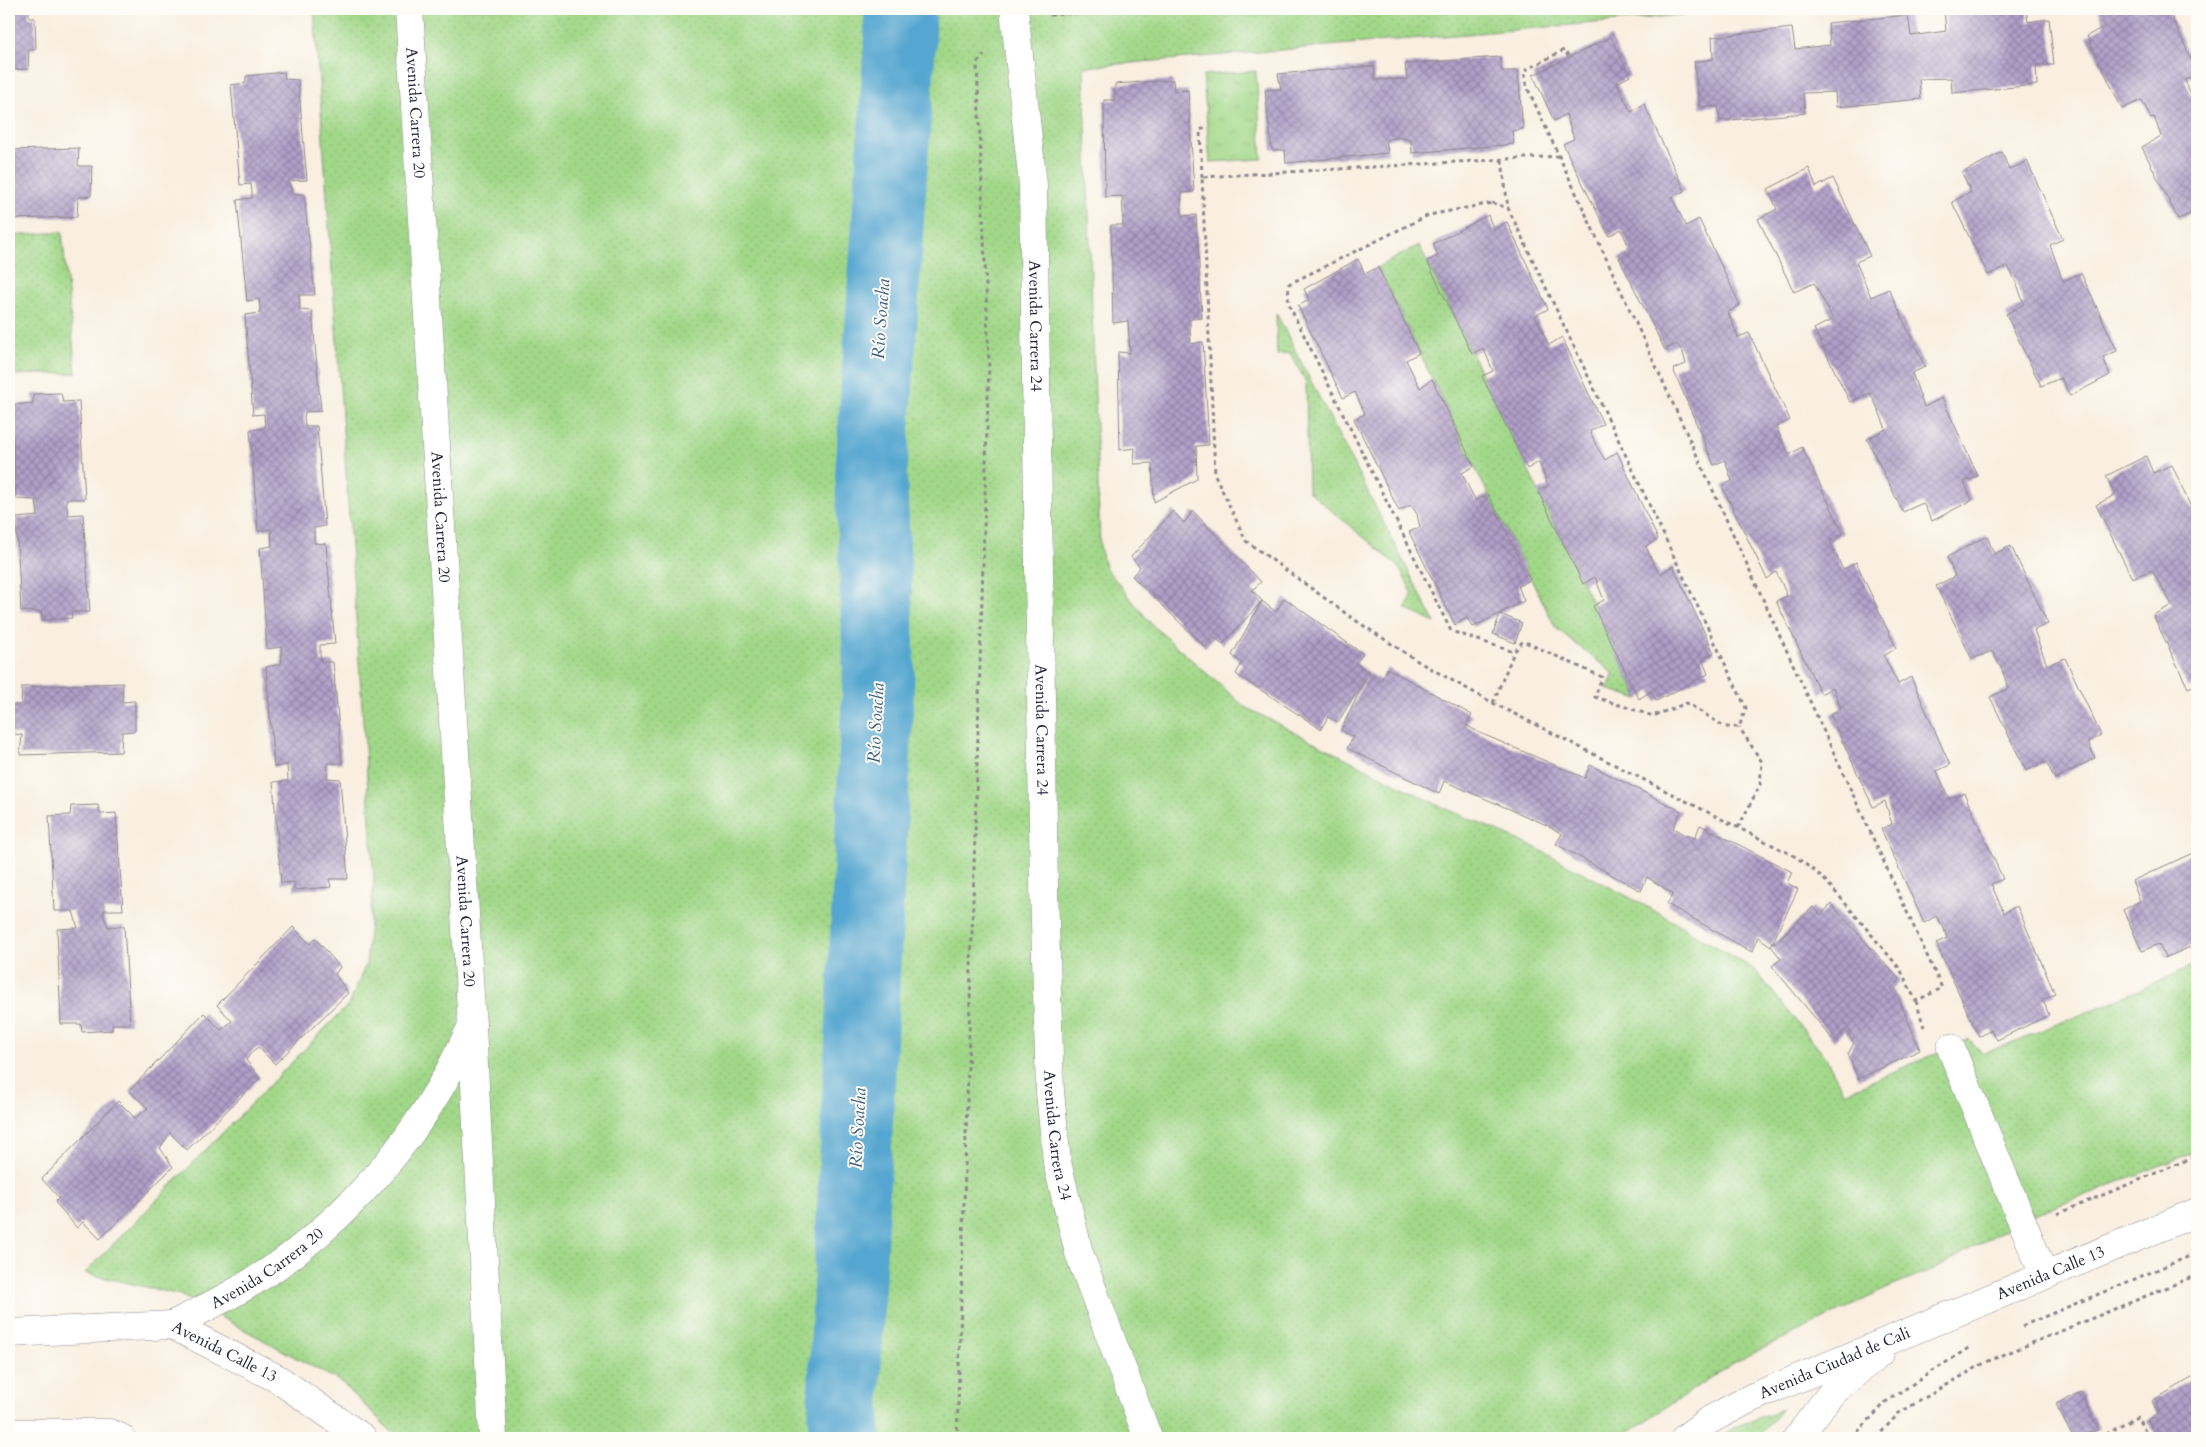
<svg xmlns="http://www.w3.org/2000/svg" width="2206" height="1447" font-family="Cardo,serif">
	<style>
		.grass { fill: url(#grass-dots); stroke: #627d62 }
		.park { fill: url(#park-tufts); stroke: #627d62 }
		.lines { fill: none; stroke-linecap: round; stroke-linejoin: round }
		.river { stroke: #55a6d0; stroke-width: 72 }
		.building { fill: url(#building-cross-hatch) }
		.minor-casing { stroke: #8e888d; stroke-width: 29 }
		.major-casing { stroke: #8e888d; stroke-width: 29 }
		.path { stroke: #8e888d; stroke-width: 3; stroke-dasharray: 4 4; stroke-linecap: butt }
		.minor { stroke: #fff; stroke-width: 28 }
		.major { stroke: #fff; stroke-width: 28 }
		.labels { text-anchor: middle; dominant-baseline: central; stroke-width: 4; stroke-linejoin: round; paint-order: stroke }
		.street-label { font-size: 16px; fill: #22223b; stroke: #fdfcf7 }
		.water-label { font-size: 18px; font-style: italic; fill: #395d7e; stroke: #fdfcf7 }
	</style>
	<defs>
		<pattern id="grass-dots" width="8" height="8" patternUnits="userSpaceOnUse" patternTransform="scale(1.25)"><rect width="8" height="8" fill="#a2d889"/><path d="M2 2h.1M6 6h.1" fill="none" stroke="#8bb977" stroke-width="1.8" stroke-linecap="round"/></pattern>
		<pattern id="park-tufts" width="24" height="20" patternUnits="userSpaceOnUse" patternTransform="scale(1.25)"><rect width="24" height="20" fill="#a2d889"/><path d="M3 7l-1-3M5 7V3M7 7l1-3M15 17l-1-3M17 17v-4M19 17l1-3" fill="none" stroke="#8bb977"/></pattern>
		<pattern id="building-cross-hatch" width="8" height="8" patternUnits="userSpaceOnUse" patternTransform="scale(1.25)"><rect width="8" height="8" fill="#b19fc8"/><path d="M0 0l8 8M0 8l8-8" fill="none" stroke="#9081a4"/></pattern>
	</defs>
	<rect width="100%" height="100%" fill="#fdfcf7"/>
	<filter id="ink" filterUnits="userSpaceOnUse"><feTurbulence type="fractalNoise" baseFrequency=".02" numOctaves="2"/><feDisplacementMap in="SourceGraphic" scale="10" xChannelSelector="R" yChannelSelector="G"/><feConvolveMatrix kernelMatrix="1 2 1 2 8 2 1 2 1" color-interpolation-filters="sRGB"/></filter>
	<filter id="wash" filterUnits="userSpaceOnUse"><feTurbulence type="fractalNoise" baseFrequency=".0096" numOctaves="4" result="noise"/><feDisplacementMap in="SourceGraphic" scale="20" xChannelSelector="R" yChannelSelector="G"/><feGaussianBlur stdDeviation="1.12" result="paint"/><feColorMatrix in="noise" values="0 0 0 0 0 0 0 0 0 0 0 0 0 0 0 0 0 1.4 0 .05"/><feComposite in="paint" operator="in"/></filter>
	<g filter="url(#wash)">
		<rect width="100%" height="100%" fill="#f9eedf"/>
		<path class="grass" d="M314 9H1738L1641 19 1084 67 1100 547 1105 567 1152 625 1245 707 1438 805 1536 848 1661 914 1755 970 1826 1058 1844 1093 1969 1039 1983 1054 2112 1002 2197 964V1151L2022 1220 1933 1270 1886 1289 1735 1362 1619 1438H398L341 1382 180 1295 85 1273 349 1004 366 964 374 879Z
			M62 232 76 373 9 375V236Z
			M1419 245 1639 699 1607 689 1614 674 1556 628 1488 494 1378 267Z
			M1276 313 1435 623 1405 608 1413 594 1398 566 1308 491 1306 382 1290 353 1277 355Z
			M1782 1409 1757 1438H1718L1737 1426Z"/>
		<path class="park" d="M1256 71 1262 159 1210 162 1203 75Z"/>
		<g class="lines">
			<path class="river" d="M845 1438 844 1391 879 668 871 474 900 43V9"/>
		</g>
		<g id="blocks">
			<path class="building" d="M9 9H29V18H35L36 49H29L28 69 9 70Z
				M1944 9H2026L2028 22 2049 19 2054 65H2036L2037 85 1952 93 1951 78 1919 79 1921 99 1836 107 1835 92 1803 93 1805 113 1720 121 1718 106 1700 107 1694 62 1713 59 1712 37 1792 28 1795 49 1830 45 1828 23 1908 15 1911 36 1946 31Z
				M2098 9H2168L2197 72V74L2185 80 2197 109V211L2178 219 2142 147 2161 136 2154 117 2151 118 2142 100 2122 109 2087 36 2105 26Z
				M1611 37 1630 76 1617 83 1631 112 1644 104 1685 191 1672 197 1679 212 1686 226 1699 219 1740 305 1728 312 1738 337 1749 333 1790 420 1776 427 1789 455 1802 447 1843 533 1830 541 1843 570 1856 562 1896 648 1884 656 1898 684 1911 677 1950 765 1937 771 1949 799 1964 793 2003 879 1991 884 2004 913 2017 906 2055 994 2043 1000 2049 1015 1997 1040 1991 1030 1979 1037 1936 943 1947 938 1943 926 1936 916 1924 923 1881 829 1892 824 1885 801 1873 807 1830 714 1841 709 1833 687 1821 694 1776 601 1787 596 1782 584 1776 572 1767 579 1722 486 1732 481 1725 460 1714 465 1673 369 1686 364 1683 353 1677 344 1665 350 1619 258 1630 253 1626 240 1621 229 1609 236 1563 144 1574 139 1566 114 1554 121 1533 75Z
				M1500 57 1502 71H1518L1523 129 1512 131 1514 144 1412 153 1411 140 1397 137 1386 140 1388 153 1286 163 1285 150H1272L1265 90 1281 89 1278 74 1374 66 1375 80 1407 79 1405 64Z
				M284 72 285 79 298 80 307 180 289 181 292 194H304L315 295H299L300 310 312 311 321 411 305 412 304 418 305 426H317L325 526 314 528V543L326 544 335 644 320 645V654L321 662H333L342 763H328L327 778 340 779 348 879H329L331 887 294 890V882L281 883 273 782 288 781 287 765 274 767 266 667 281 664 282 656 281 647 267 649 260 548 272 546 271 529 258 531 250 430 265 428 264 414 253 415 245 315 260 313V307L259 299 247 301 237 200 252 198V192L251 184 240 185 231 85 246 83V76Z
				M1173 80 1174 91 1188 90 1194 192 1182 193 1181 206 1182 216 1196 215 1202 318 1190 319V332L1191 344 1203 342 1209 445 1196 446 1197 479 1154 502 1152 463 1134 464 1135 448 1120 450 1118 352 1130 353 1128 321 1113 323 1111 225H1123V210L1122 196 1105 197 1104 100H1115V84Z
				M79 148 78 166H92L91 196 78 197 77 217 9 219V150Z
				M2002 152 2009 170 2027 161 2063 239 2050 245 2063 281 2081 273 2117 351 2103 357 2110 375 2070 396 2061 378 2041 386 2006 314 2024 304 2017 284 2008 266 1988 275 1952 202 1971 192 1962 173Z
				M1809 168 1816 187 1833 178 1870 256 1856 262 1871 297 1889 289 1925 367 1912 373 1924 407 1942 398 1978 476 1964 482 1972 500 1932 521 1923 503 1903 512 1867 439 1886 429 1879 411 1870 393 1850 402 1814 329 1833 319 1823 300 1814 283 1794 292 1758 219 1777 209 1768 189Z
				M1488 215 1494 230 1507 222 1548 309 1535 316 1549 345 1562 337 1603 424 1590 431 1596 445 1605 460 1617 452 1658 539 1646 546 1652 561 1660 574 1673 566 1714 653 1702 659 1708 674 1656 701 1651 691 1639 699 1593 606 1604 600 1595 577 1583 584 1538 491 1548 486 1539 462 1527 469 1482 376 1493 371 1488 359 1483 348 1472 354 1427 261 1438 256 1433 244Z
				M1358 259 1365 274 1378 267 1419 353 1406 360 1420 388 1432 379 1474 466 1462 473 1469 488 1476 501 1488 494 1530 580 1518 586 1524 601 1473 627 1467 618 1455 625 1409 532 1420 527 1417 514 1411 505 1399 511 1354 419 1365 414 1355 392 1343 398 1298 306 1309 300 1304 289Z
				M61 393 63 402 79 401 85 499H66L68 515 83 514 90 612H71L72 618 42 620 41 612 21 611 16 518 38 516 36 500 16 499 11 405 33 403V394Z
				M2146 456 2153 473 2172 465 2197 521V547L2194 549 2197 557V684L2188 688 2153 615 2172 605 2152 570 2132 578 2096 505 2115 495 2106 476Z
				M1173 511 1184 523 1193 511 1261 582 1252 590 1262 601 1223 644 1214 637 1205 647 1132 576 1140 567 1131 557Z
				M1987 536 1994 554 2011 546 2048 624 2034 630 2047 665 2065 658 2101 735 2088 742 2095 758 2055 779 2046 762 2026 771 1990 697 2009 688 2001 668 1992 651 1972 659 1936 586 1955 576 1947 557Z
				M1284 598 1363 654 1356 663 1381 681 1387 668 1472 715 1466 725 1480 733 1585 778 1590 765 1681 811 1673 828 1685 835 1695 838 1700 825 1792 872 1787 883 1798 889 1771 946 1758 937 1752 952 1667 904 1673 894 1647 877 1641 891 1556 844 1562 834 1549 826 1444 781 1439 794 1347 748 1353 737 1341 730 1368 674 1338 722 1328 717 1321 729 1236 674 1242 663 1232 655 1262 601 1276 612Z
				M1500 614 1522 623 1515 643 1493 634Z
				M123 683 122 702 135 701V731L122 732 121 752 20 755 22 735 9 733V705H21L22 687Z
				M98 805 100 814 116 813 123 910H104V917L108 927 124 926 130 1024H112V1030L82 1032 81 1024H61L57 929 78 928 73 911H54L49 816 70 815 71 806Z
				M2197 851V944L2165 958 2159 944 2142 951 2123 910 2140 901 2132 881Z
				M1831 904 1900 980 1891 989 1899 999 1920 1050 1858 1079 1848 1054 1854 1043 1845 1030 1834 1041 1772 966 1781 959 1771 946 1813 907 1821 915Z
				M293 927 310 944 315 938 340 967 335 974 348 993 275 1064 258 1047 251 1053 246 1060 260 1078 187 1150 170 1133 160 1148 173 1167 100 1239 83 1222 77 1228 55 1202 59 1198 42 1179 118 1101 135 1118 148 1108 129 1091 204 1013 221 1030 232 1021 217 1005Z
				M2197 1375V1438H2157L2147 1420 2158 1414 2152 1401Z
				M2081 1392 2098 1430 2073 1438 2056 1404Z"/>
		</g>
	</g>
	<g filter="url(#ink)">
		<use href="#blocks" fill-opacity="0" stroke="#8e888d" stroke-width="1"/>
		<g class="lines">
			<g class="minor-casing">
				<g id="minor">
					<path id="s1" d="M409 9 472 1026 493 1438"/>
					<path d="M1951 1048 2044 1275"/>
					<path id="s2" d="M172 1325C214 1304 258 1282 296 1252 352 1208 402 1152 438 1091 451 1070 461 1048 472 1026"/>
					<path id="s3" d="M9 1333 172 1325 278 1379 363 1438"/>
					<path d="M9 1433H109L121 1438"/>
				</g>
			</g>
			<g class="major-casing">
				<g id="major">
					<path id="s4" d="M1014 9 1033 185 1044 888 1050 1092 1057 1162 1079 1253 1148 1438"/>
					<path id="s5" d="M1685 1438 1708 1421 1751 1398 2197 1212"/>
					<path d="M1797 1438 1833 1391 1880 1353"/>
				</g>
			</g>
			<path class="path" d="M1050 15 1129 9
				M1559 156 1202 177 1215 475 1246 541 1352 618 1419 662 1493 703 1796 857 1822 877 1840 897 1900 969 1916 1001 1942 988 1559 156 1527 87 1524 71 1564 50 1570 58
				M1502 160 1508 208
				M1202 177 1200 130 1208 127
				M1492 203 1508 208 1746 708 1739 727H1725L1687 703 1653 716 1595 697 1602 677 1523 641 1514 652 1451 631 1288 303 1289 284 1429 215Z
				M1493 703 1514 652
				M1738 828 1760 785 1762 762 1739 727
				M1916 1001 1924 1027
				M2057 1214 2197 1156
				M2022 1326 2197 1253
				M957 1438 989 362 977 63 984 55
				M1852 1438 1888 1400 1970 1347
				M1876 1438 1899 1413 1986 1362 2197 1275
				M2099 1438 2137 1417 2149 1438"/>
			<use href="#minor" class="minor"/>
			<use href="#major" class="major"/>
		</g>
	</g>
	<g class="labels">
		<g class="street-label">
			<text stroke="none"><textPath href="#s1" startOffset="104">Avenida Carrera 20</textPath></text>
			<text stroke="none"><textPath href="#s4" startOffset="318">Avenida Carrera 24</textPath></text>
			<text stroke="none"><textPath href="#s1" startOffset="509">Avenida Carrera 20</textPath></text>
			<text stroke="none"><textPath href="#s4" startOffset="722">Avenida Carrera 24</textPath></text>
			<text stroke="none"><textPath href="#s1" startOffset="914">Avenida Carrera 20</textPath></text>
			<text stroke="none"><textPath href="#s4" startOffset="1128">Avenida Carrera 24</textPath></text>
			<text stroke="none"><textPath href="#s2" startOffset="111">Avenida Carrera 20</textPath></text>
			<text stroke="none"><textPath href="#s5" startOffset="402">Avenida Calle 13</textPath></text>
			<text stroke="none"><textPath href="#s3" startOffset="222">Avenida Calle 13</textPath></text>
			<text stroke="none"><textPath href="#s5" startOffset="168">Avenida Ciudad de Cali</textPath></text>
		</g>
		<g class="water-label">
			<text transform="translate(881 319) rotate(-86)">Río Soacha</text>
			<text transform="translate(876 723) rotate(-87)">Río Soacha</text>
			<text transform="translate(858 1128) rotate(-87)">Río Soacha</text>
		</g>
	</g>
	<rect width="2206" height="1447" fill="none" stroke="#fdfcf7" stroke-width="30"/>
</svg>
